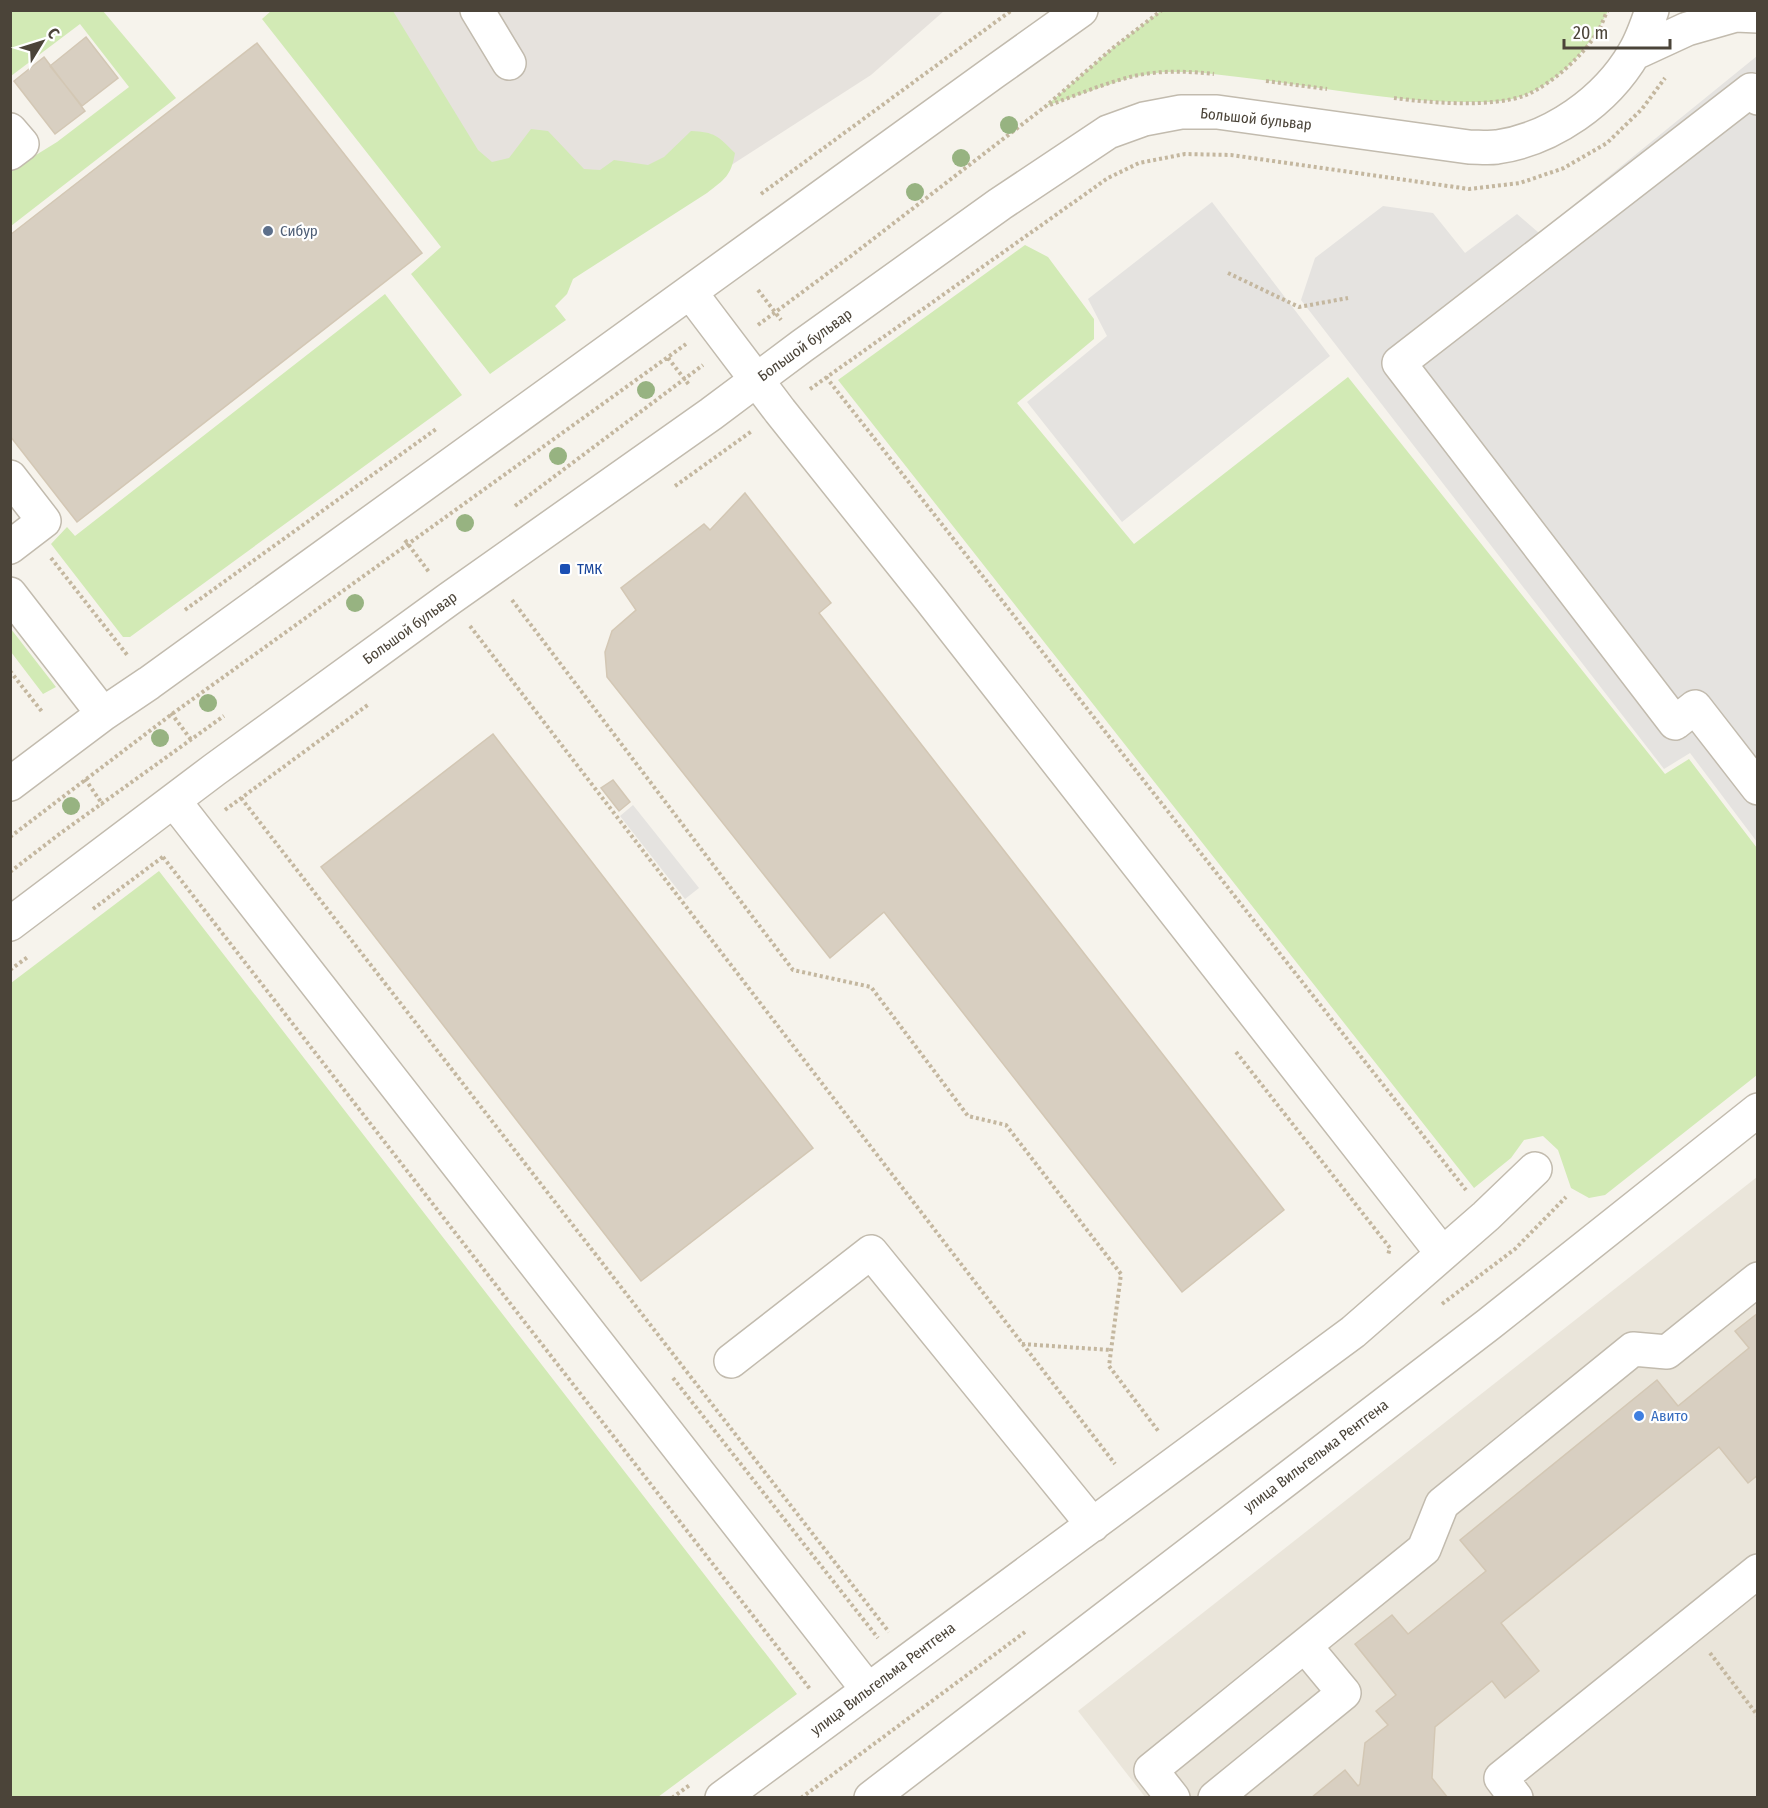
<svg xmlns="http://www.w3.org/2000/svg" width="1768" height="1808" font-family="'Fira Sans Condensed',sans-serif">
	<style>
		.residential { fill: #eae5da }
		.industrial { fill: #e6e2dd }
		.green { fill: #d2eab5 }
		.parking { fill: #e5e3e0 }
		.building { fill: #d8cfc1; stroke: #d3c7b4; stroke-width: 1.5 }
		.lines { fill: none; stroke-linecap: round; stroke-linejoin: round }
		.minor-casing { stroke: #c2bbae; stroke-width: 36 }
		.path { stroke: #c4b79f; stroke-width: 4; stroke-dasharray: 3 3; stroke-linecap: butt }
		.minor { stroke: #fff; stroke-width: 33 }
		.tree { fill: #97b381 }
		.service-dot { fill: #5c6f8a; stroke: #fff; stroke-width: 2 }
		.transit-dot { fill: #1a4fb4; stroke: #fff; stroke-width: 2 }
		.shop-dot { fill: #3f7fe0; stroke: #fff; stroke-width: 2 }
		.labels { text-anchor: middle; dominant-baseline: central; stroke-width: 4.5; stroke-linejoin: round; paint-order: stroke }
		.street-label { font-size: 15px; fill: #4b4439; stroke: #fff }
		.service-label { font-size: 15px; fill: #4e5e75; stroke: #fff; text-anchor: start }
		.transit-label { font-size: 15px; fill: #164399; stroke: #fff; text-anchor: start }
		.shop-label { font-size: 15px; fill: #366cbe; stroke: #fff; text-anchor: start }
	</style>
	<rect width="100%" height="100%" fill="#f6f3ec"/>
	<path class="residential" d="M1757 1177V1797H1145L1078 1711Z"/>
	<path class="industrial" d="M378 11H944L871 75 545 285Z"/>
	<path class="green" d="M1162 10H1608V11C1591 45 1563 79 1527 94 1507 103 1485 102 1464 102 1406 102 1349 92 1291 84 1260 79 1228 76 1196 72H1163L1131 77 1046 106 1114 47Z
		M10 11H103L176 98 11 226V172L23 163 57 142 129 87 80 24 11 76Z
		M271 11H393L478 150 492 162 509 158 531 129 548 131 584 169 600 170 614 160 648 165 664 157 691 131C715 132 718 136 735 153 731 176 725 179 707 193L573 279 567 294 555 306 566 320 490 374 411 274 441 247 262 19Z
		M1025 245 1048 257 1094 319V339L1017 403 1134 544 1348 377 1665 774 1689 759 1757 848V1075L1605 1195 1589 1198 1571 1188 1558 1150 1543 1136 1524 1140 1511 1158 1474 1188 838 380Z
		M385 294 462 395 130 637H123L51 544 67 527 75 536Z
		M11 629 56 687 43 694 11 652Z
		M159 871 797 1694 658 1797H11V983Z"/>
	<path class="parking" d="M1757 56V842L1690 753 1664 769 1301 300 1315 258 1383 206 1433 213 1465 253 1517 214 1539 233Z
		M1212 202 1330 356 1122 522 1027 402 1107 336 1088 299Z
		M633 805 699 888 685 899 620 816Z"/>
	<path class="building" d="M86 37 118 78 82 106 50 66Z
		M257 43 422 253 77 522 10 436V235Z
		M44 57 85 111 55 134 14 81Z
		M745 493 831 603 819 613 1284 1210 1182 1292 884 912 830 958 607 677 605 652 612 631 636 610 621 588 704 524 710 530Z
		M493 734 813 1148 641 1281 321 867Z
		M613 780 630 802 619 811 601 788Z
		M1758 1313V1475L1748 1483 1719 1447 1501 1623 1539 1671 1505 1698 1492 1681 1435 1727 1432 1778 1448 1798H1311L1345 1770 1358 1786 1360 1784 1365 1743 1388 1725 1376 1711 1396 1695 1355 1644 1392 1615 1408 1634 1486 1571 1460 1540 1657 1380 1678 1406 1749 1348 1735 1331Z"/>
	<g class="lines">
		<g class="minor-casing">
			<path id="minor" d="M477 10 509 63
				M1635 53 1687 29 1736 15 1758 16
				M1758 98 1751 90 1399 363 1675 723 1695 707 1758 788
				M10 130 22 144 10 153
				M690 292 780 411 931 600 1442 1253
				M10 477 44 521 10 547
				M10 594 103 714
				M10 784 103 714 149 683 994 72 1081 10
				M174 801 868 1690
				M10 924 214 770 449 599 711 414 802 346 1000 204 1108 132 1144 119 1181 112H1217L1469 147C1478 147 1488 148 1497 147 1552 139 1606 101 1634 53 1642 40 1647 25 1652 10
				M731 1361 871 1252 1093 1525
				M722 1798 1353 1332 1486 1216 1535 1169
				M871 1798 1489 1324 1758 1110
				M1173 1798 1151 1770 1424 1549 1442 1504 1633 1349 1667 1352 1758 1279
				M1215 1798 1344 1693 1305 1646
				M1516 1798 1501 1778 1758 1571"/>
		</g>
		<path class="path" d="M1266 81 1327 89
			M1394 98C1431 103 1492 108 1526 95 1552 84 1584 55 1598 31 1602 25 1604 17 1608 10
			M1050 105C1076 95 1103 84 1130 77 1157 70 1187 71 1214 74
			M761 194 1012 10
			M1228 273 1299 307 1348 298
			M758 290 781 320
			M758 325 851 256 1046 106 1114 47 1162 10
			M668 358 690 386
			M826 377 1466 1190
			M810 389 1108 178 1139 163 1185 154 1231 155 1469 189 1520 183 1564 168 1607 143 1642 109 1665 78
			M675 486 752 431
			M515 506 703 365
			M405 540 429 572
			M51 558 128 656
			M512 600 793 970 871 987 968 1116 1006 1125 1121 1274 1109 1366 1159 1432
			M185 610 436 429
			M470 626 1115 1464
			M10 671 43 713
			M171 713 192 741
			M85 779 103 805
			M241 798 889 1632
			M225 810 369 704
			M10 837 172 714 686 344
			M163 857 810 1689
			M10 872 62 832 224 716
			M93 909 164 856
			M10 970 29 956
			M1236 1052 1390 1248 1388 1255
			M1442 1304 1515 1249 1566 1197
			M1022 1344 1111 1350
			M673 1378 878 1638
			M1710 1653 1758 1716
			M672 1798 691 1784
			M801 1798 1025 1632"/>
		<use href="#minor" class="minor"/>
	</g>
	<g class="tree">
		<circle cx="1009" cy="125" r="9"/>
		<circle cx="961" cy="158" r="9"/>
		<circle cx="915" cy="192" r="9"/>
		<circle cx="646" cy="390" r="9"/>
		<circle cx="558" cy="456" r="9"/>
		<circle cx="465" cy="523" r="9"/>
		<circle cx="355" cy="603" r="9"/>
		<circle cx="208" cy="703" r="9"/>
		<circle cx="160" cy="738" r="9"/>
		<circle cx="71" cy="806" r="9"/>
	</g>
	<circle class="service-dot" cx="268" cy="231" r="6"/>
	<rect class="transit-dot" x="559" y="563" width="12" height="12" rx="3"/>
	<circle class="shop-dot" cx="1639" cy="1416" r="6"/>
	<g class="labels">
		<g class="street-label">
			<text transform="translate(1256 119) rotate(6)">Большой бульвар</text>
			<text transform="translate(805 345) rotate(-36)">Большой бульвар</text>
			<text transform="translate(410 628) rotate(-36)">Большой бульвар</text>
			<text transform="translate(1316 1456) rotate(-37)">улица Вильгельма Рентгена</text>
			<text transform="translate(883 1679) rotate(-37)">улица Вильгельма Рентгена</text>
		</g>
		<g class="service-label">
			<text x="280" y="231">Сибур</text>
		</g>
		<g class="transit-label">
			<text x="577" y="569">ТМК</text>
		</g>
		<g class="shop-label">
			<text x="1651" y="1416">Авито</text>
		</g>
	</g>
	<rect width="1768" height="1808" fill="none" stroke="#4b4439" stroke-width="24"/>
	<g transform="translate(42 42) rotate(52)" stroke="#ffffff" stroke-width="4.5" paint-order="stroke">
	<path d="M0-4.5L10 22L0 15L-10 22Z" fill="#4b4439"/>
	<text y="-9" font-size="16" font-weight="bold" text-anchor="middle" fill="#4b4439">С</text>
	</g>
	<path d="M1564 39v9h106v-9" fill="none" stroke="#4b4439" stroke-width="3"/>
	<text x="1573" y="39" font-size="18" fill="#4b4439" stroke="#ffffff" stroke-width="4.5" paint-order="stroke">20 m</text>
</svg>
